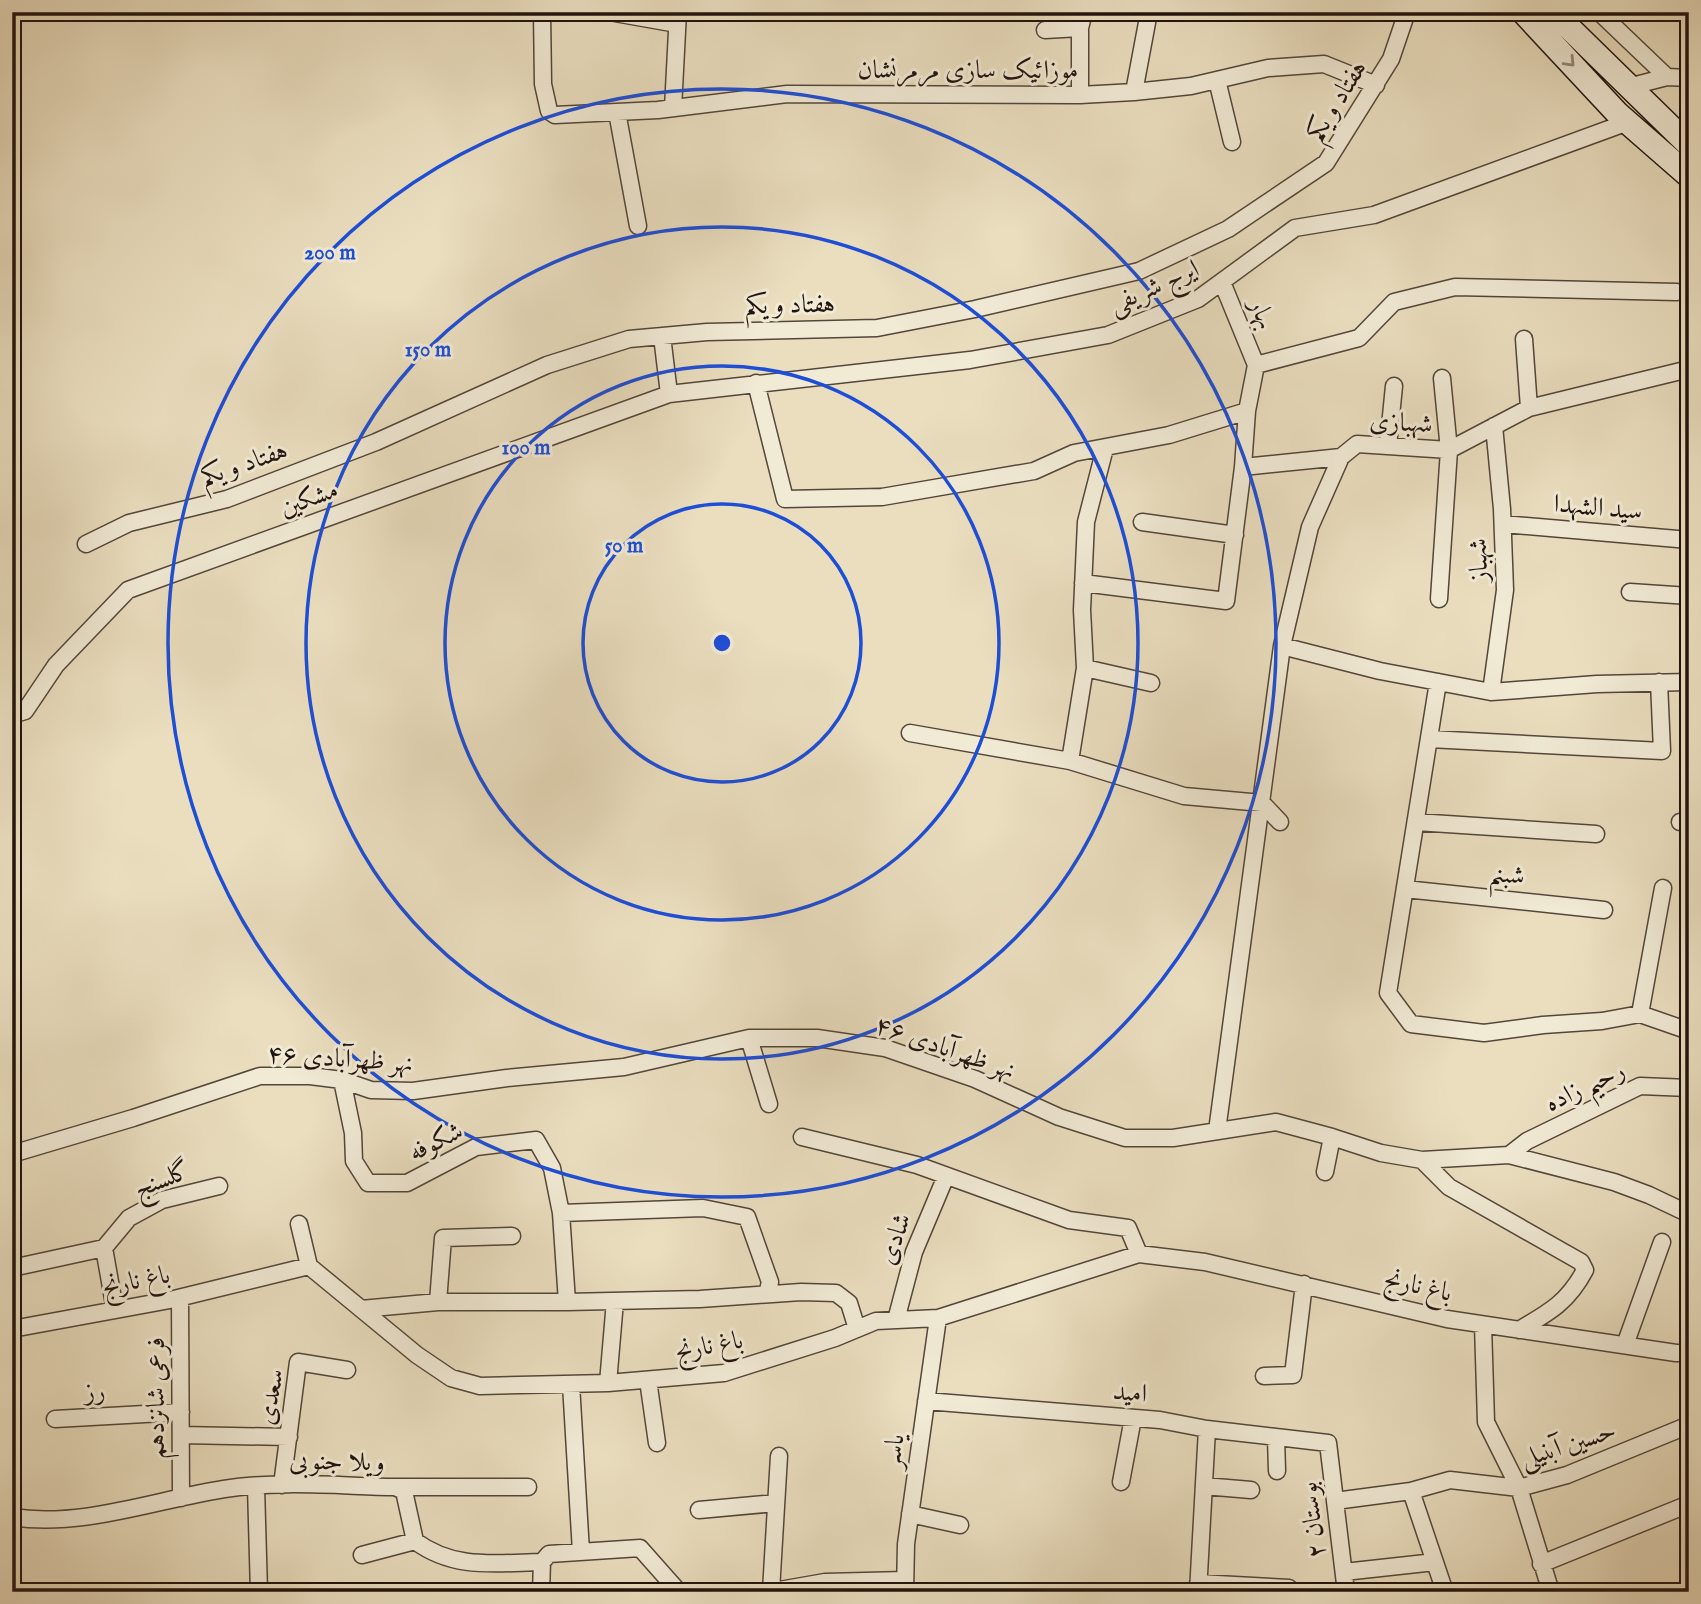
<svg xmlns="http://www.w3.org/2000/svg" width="1701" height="1604" font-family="'IM FELL English',Amiri,serif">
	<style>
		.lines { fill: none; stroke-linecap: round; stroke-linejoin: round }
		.street-casing { stroke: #53463b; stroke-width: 19 }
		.secondary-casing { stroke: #21130f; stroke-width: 26 }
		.street { stroke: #f1ead5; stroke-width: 16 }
		.secondary { stroke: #f1ead5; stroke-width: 23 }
		.oneway { stroke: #93897c }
		.ring { fill: none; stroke: #1d4ed8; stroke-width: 3.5 }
		.labels { text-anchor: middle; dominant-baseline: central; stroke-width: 6; stroke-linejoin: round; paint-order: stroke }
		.street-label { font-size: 26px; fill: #21130f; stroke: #f1ead5 }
		.centre { fill: #1d4ed8; stroke: #f1ead5; stroke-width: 3.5 }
		.ring-label { font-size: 21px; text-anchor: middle; font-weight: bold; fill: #1d4ed8; stroke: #f1ead5; stroke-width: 6; stroke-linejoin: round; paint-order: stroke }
	</style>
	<rect width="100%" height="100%" fill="#eadebf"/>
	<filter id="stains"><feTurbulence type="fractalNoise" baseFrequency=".00286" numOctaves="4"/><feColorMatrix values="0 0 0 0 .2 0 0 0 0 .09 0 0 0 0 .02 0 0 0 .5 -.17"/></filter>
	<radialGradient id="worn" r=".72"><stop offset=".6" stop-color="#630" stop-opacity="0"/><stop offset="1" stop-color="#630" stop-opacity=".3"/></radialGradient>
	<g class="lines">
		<g class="street-casing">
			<path id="street" d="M542 12 543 84 549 111 555 115 658 110 787 94 1080 95 1134 92 1191 86 1268 68 1324 64 1376 85
				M1599 12 1667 77
				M615 13 677 24
				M1045 30 1080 28
				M1217 80 1232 142
				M1628 87 1667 77 1689 78
				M1134 92 1149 12
				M1080 95V28L1084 12
				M673 108 678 12
				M617 112 638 226
				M1222 282 1256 365
				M662 336 669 394
				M1524 339 1529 408
				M756 383 785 499 882 497 1034 471 1074 453 1169 435 1247 411
				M1388 446 1394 386
				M1243 467 1341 457
				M1142 522 1235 535
				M1503 524 1689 540
				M86 544 129 523 227 499 376 442 547 365 629 339 707 332 877 328 975 309 1139 271 1228 229 1326 163 1391 59 1407 12
				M1083 583 1226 601 1243 467 1247 411 1256 365 1359 338 1394 302 1455 287 1677 292
				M1630 592 1689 596
				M1439 599 1449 450 1442 378
				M1282 646 1380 671 1491 692 1597 684 1689 682
				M1085 668 1151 683
				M1438 682 1388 993 1411 1024 1484 1033 1543 1025 1602 1021 1640 1014 1689 1031
				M1491 692 1505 590 1502 509 1494 426
				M12 715 25 711 56 665 128 590 669 394 970 360 1108 335 1198 299 1295 228 1374 215 1628 122
				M910 733 1070 761 1184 796 1262 803 1280 822
				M1429 739 1662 751 1659 682
				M1070 761 1085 668 1082 610 1086 522 1105 448
				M1416 822 1596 834
				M1680 822 1689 821
				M1405 889 1604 910
				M1640 1014 1663 888
				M749 1038 769 1104
				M342 1080 353 1133 354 1161 368 1183H407L476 1147 536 1140 552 1168 561 1213 703 1208 747 1217 770 1282 767 1294
				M1217 1131 1282 646 1310 527 1341 457 1357 444 1449 450 1529 408 1689 369
				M802 1137 917 1165 1069 1220 1128 1228 1139 1254
				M12 1154 133 1118 260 1076H310L342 1080 371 1090 413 1091 507 1078 624 1067 749 1038H817L885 1048 975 1079 1059 1117 1125 1138H1173L1276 1122 1332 1137 1381 1153 1422 1160 1509 1155 1614 1182 1649 1195 1689 1214
				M1509 1155 1527 1141 1640 1086 1689 1088
				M1422 1160 1449 1187 1581 1262 1585 1270C1568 1302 1550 1312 1519 1330
				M1325 1172 1332 1137
				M561 1213 567 1302
				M299 1224 309 1266
				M104 1248 115 1310
				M12 1268 104 1248 129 1218 162 1200 219 1186
				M180 1298 181 1498
				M438 1302 443 1238 512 1236
				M361 1309 438 1302H567L700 1299 801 1292 836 1293 849 1303 857 1329
				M896 1320 914 1252 946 1176
				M1483 1325 1486 1422 1519 1488 1551 1592
				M12 1329 170 1300 309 1266 417 1355 451 1378 480 1386 608 1383 724 1373 835 1338 876 1321 938 1318 1139 1254 1205 1262 1447 1319 1676 1353H1689
				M1625 1345 1662 1242
				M1264 1376 1293 1375 1304 1284
				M648 1380 657 1443
				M608 1383 615 1301
				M571 1384 581 1552
				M926 1401 1160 1420 1207 1429 1328 1443 1346 1592
				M55 1419 181 1412
				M181 1435 289 1437
				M1276 1437 1277 1471
				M1121 1482 1133 1418
				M282 1485 298 1362 347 1370
				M1204 1486 1251 1490
				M256 1487 259 1592
				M395 1487H528
				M1411 1491 1445 1592
				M1335 1501 1411 1491 1450 1480 1519 1488 1567 1475 1689 1425
				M699 1510 776 1503
				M910 1514 960 1525
				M12 1517C82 1528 155 1500 224 1489 280 1480 339 1486 395 1487L404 1491 415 1541C454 1570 495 1563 542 1562L549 1554 640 1548 679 1592
				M362 1555 415 1541
				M1541 1564 1689 1504
				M1344 1572 1435 1562
				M1198 1583 1289 1588
				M771 1591 779 1456
				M541 1592 542 1562
				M768 1592 825 1582 905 1580
				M905 1592 906 1544 938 1318
				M1198 1592 1207 1429"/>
		</g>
		<g class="secondary-casing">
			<path id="secondary" d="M1523 12 1618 114 1689 176
				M1553 12 1689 145"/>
		</g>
		<use href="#street" class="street"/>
		<use href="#secondary" class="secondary"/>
	</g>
	<defs><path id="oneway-chevron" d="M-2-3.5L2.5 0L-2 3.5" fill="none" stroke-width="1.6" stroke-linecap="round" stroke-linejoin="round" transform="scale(1.75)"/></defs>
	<use class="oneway" href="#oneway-chevron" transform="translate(1570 62) rotate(47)"/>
	<g class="ring">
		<circle cx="722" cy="643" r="139"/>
		<circle cx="722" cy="643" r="277"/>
		<circle cx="722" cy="643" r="416"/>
		<circle cx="722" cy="643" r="554"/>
	</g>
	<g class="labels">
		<g class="street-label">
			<text x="968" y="70">موزائیک سازی مرمرنشان</text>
			<text transform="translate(1337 101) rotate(-58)">هفتاد و یکم</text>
			<text transform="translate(1154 287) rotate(-24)">ایرج شریفی</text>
			<text transform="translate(790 305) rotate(-1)">هفتاد و یکم</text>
			<text transform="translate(1262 314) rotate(68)">بهار</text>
			<text transform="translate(1401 423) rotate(3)">شهبازی</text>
			<text transform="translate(244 464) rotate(-19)">هفتاد و یکم</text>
			<text transform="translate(309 499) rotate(-20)">مشکین</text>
			<text transform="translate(1598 508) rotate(5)">سید الشهدا</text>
			<text transform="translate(1479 560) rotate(-92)">شهباز</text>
			<text transform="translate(1507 875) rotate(6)">شبنم</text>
			<text transform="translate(945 1048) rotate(19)">نهر ظهرآبادی ۴۶</text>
			<text transform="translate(340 1059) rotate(4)">نهر ظهرآبادی ۴۶</text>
			<text transform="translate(1585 1087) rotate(-25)">رحیم زاده</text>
			<text transform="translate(436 1142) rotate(-26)">شکوفه</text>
			<text transform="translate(162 1180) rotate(-21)">گلسنج</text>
			<text transform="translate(895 1239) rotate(-70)">شادی</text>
			<text transform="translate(136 1281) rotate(-11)">باغ نارنج</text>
			<text transform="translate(1418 1286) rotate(13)">باغ نارنج</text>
			<text transform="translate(709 1346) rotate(-10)">باغ نارنج</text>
			<text transform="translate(95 1392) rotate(-3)">رز</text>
			<text transform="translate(1130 1393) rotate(5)">امید</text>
			<text transform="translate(271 1397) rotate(-80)">سعدی</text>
			<text transform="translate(156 1398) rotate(-90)">فرعی شانزدهم</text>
			<text transform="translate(1568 1445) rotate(-18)">حسین آبنیلی</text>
			<text transform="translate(894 1451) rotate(-82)">یاسر</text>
			<text transform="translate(337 1462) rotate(1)">ویلا جنوبی</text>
			<text transform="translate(1313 1520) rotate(-97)">بوستان ۲</text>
		</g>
	</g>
	<circle cx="722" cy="643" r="10" class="centre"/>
	<g class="ring-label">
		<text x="330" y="259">200 m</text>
		<text x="428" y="356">150 m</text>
		<text x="526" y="454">100 m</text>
		<text x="624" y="552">50 m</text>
	</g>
	<rect width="1701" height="1604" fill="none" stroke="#eadebf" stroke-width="42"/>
	<rect x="14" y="14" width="1673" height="1576" fill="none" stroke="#21130f" stroke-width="3.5"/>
	<rect x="21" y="21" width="1659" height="1562" fill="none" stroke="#21130f" stroke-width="2"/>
	<rect width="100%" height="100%" filter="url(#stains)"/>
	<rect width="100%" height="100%" fill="url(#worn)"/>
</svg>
